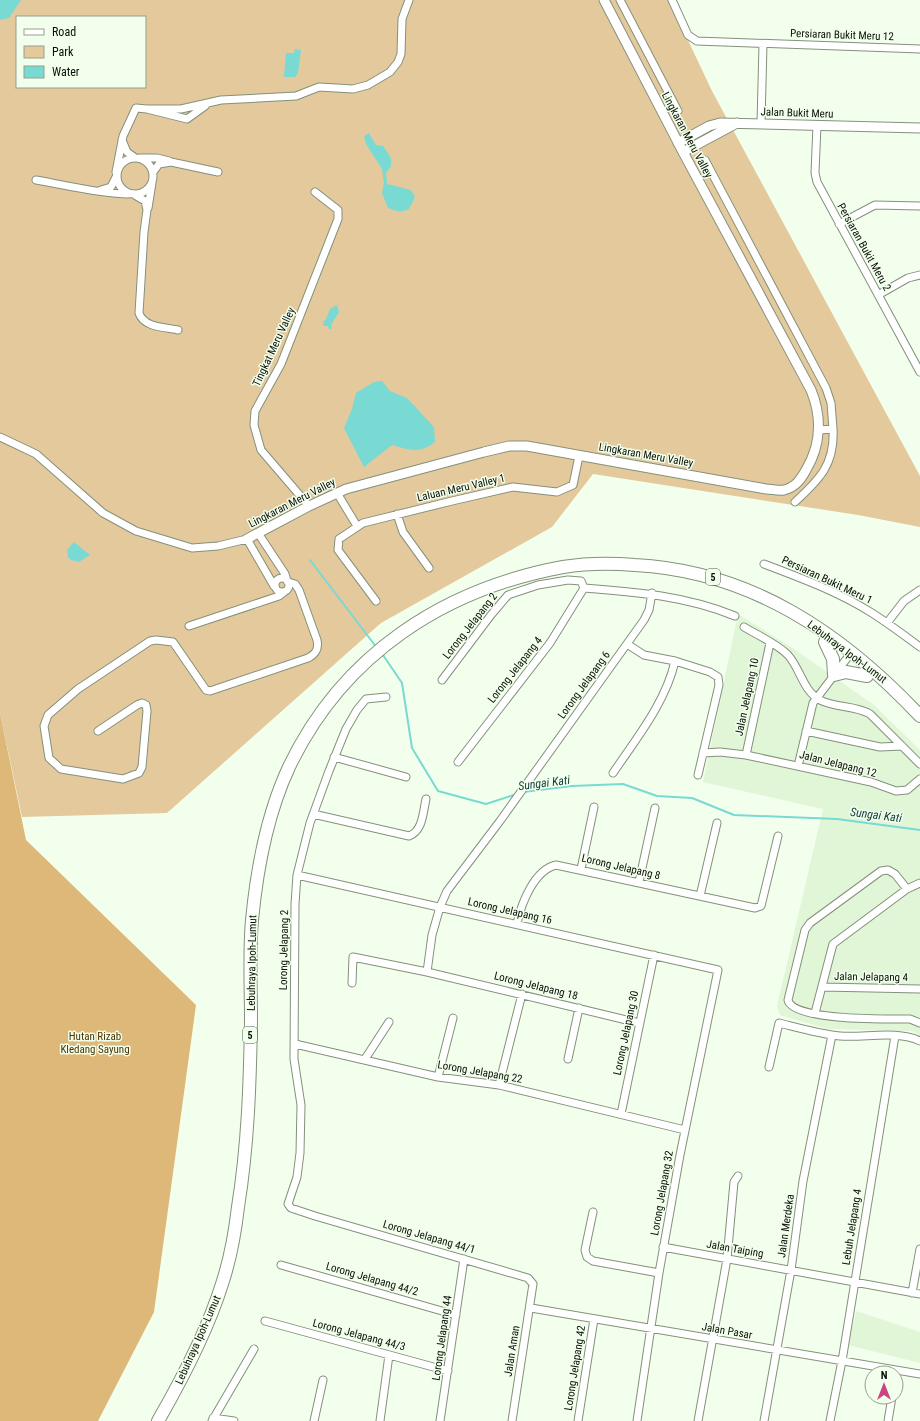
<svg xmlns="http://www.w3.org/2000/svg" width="920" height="1421" font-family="'Roboto Condensed',sans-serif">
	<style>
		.built { fill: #e1f5d7 }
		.green { fill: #e4c99d; fill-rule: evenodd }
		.forest { fill: #ddb879 }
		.water { fill: #79d9d3 }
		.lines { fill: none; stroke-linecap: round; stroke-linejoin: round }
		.stream { stroke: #79d9d3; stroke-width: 2 }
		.minor-casing { stroke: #83917c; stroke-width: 9 }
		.tertiary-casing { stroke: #83917c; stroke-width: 11 }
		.trunk-casing { stroke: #83917c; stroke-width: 14 }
		.minor { stroke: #fff; stroke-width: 7 }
		.tertiary { stroke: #fff; stroke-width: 9 }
		.trunk { stroke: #fff; stroke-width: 12 }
		.labels { text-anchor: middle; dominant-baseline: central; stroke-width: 3; stroke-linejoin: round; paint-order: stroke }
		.shield { fill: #f2ffec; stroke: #4f564c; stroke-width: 1 }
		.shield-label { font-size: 10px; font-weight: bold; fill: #090e07 }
		.street-label { font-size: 11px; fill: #090e07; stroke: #f2ffec }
		.park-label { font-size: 11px; fill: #4c3300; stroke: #f2ffec }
		.water-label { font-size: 12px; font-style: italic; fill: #0e3c3a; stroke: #f2ffec }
	</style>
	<rect width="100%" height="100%" fill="#f2ffec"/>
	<path class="built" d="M738 614 797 651 874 705 920 750V1036L912 1031 827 1029 780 1015 777 1006 823 809 703 782Z
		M856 1311 920 1332V1363L848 1345Z"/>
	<path class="green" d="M0 0H669L712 91 920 476V527L858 515 593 474 552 527 381 623 167 813 22 817 0 713ZM17 17H145V87H17Z"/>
	<path class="forest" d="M0 713 26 840 196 1005 154 1312 98 1421H0Z"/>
	<path class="water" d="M0 0H21L9 18 0 20Z
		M295 49 301 50 298 73 295 77H284L286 53H294Z
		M369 133 376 145 383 146 391 158V166L386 173 387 184 411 190 415 197 409 209 400 212 388 208 382 193 384 183 382 169 366 144 364 136Z
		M337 305 339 312 331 325 332 329H329L328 326H324L323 322 326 319 330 309Z
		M382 381 390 391 407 398 434 427 435 442C420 454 409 450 392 445L364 467 344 428 352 409 356 393 374 382Z
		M74 542 90 555 79 562 71 560 68 557 67 550Z"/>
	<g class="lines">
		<path class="stream" d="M310 560 377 648
			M383 655 402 683 412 748 438 791 486 804 517 794
			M523 792 572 786 623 784 657 796 692 798 734 815 837 819 920 830"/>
		<g class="minor-casing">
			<path id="minor" d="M620 0 678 111
				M672 0 688 35 697 41 920 49
				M147 109H181L221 100 296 96 319 87 353 89 368 85 390 72 398 62 401 54 402 19 409 0
				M761 123 763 44
				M817 125 815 173 817 182 920 372
				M122 140 127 152 134 157
				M117 176a18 18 0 1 1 36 0a18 18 0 1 1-36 0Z
				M140 158H157L169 161
				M705 160 826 388 831 403 833 429 819 430
				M116 172 123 136 136 108 147 109 187 119 205 106
				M153 172 159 164 171 162 218 172
				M36 180C65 185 100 194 128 194
				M101 190 111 187 116 177
				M133 194 145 201 147 210 144 232 139 313C144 328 165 327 178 330
				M148 208 152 183
				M839 224 875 205 920 206
				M878 295 908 278 920 275
				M0 437 36 454 103 513 136 531 192 548 218 546 247 539 274 586
				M337 493 357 526
				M795 502C820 479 835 464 833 429
				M309 506 261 450 254 425 255 411 281 364 338 219V210L315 192
				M397 514 403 532 429 568
				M258 533 285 574 287 581
				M764 564C801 578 839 592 872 613 889 624 904 635 920 647
				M275 585a7 7 0 1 1 14 0a7 7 0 1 1-14 0Z
				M584 588C637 592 686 596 735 616
				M376 601 338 550 339 539 363 523 452 501 513 487 557 492 573 485 579 456
				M887 623 904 601 920 590
				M189 626 279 596 284 592
				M744 627C757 635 776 643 788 655 800 668 803 691 820 700 835 708 855 705 870 714L920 764
				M627 644 644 655 675 661 710 672 718 677 719 685 698 775
				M442 680 491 615 508 595 538 585 568 580 581 581 584 588
				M386 697 366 699 357 710 346 729 329 771 310 823 297 875 295 904 294 1059 301 1105 300 1153 297 1177 288 1204 291 1208 315 1216 528 1278 533 1284 512 1421
				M98 731 137 705 142 703 146 705 147 711 142 767 139 773 123 779 61 769 49 758 44 726 48 715 78 689 150 641 156 640 173 642 206 690 210 691 308 658C316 654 319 649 317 640L299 590 295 584 288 582
				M806 731 880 747 902 746
				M703 753 720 752 746 755 871 782 896 791 907 790 920 779
				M746 755 770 643
				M334 757 406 777
				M458 762 550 643 584 588
				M798 766 813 703 851 653
				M613 773C636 739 666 702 675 661
				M313 814 409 836C423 831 423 812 426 799
				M581 869 594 807
				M297 875 718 970 680 1155 659 1273 637 1421
				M639 882 655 808
				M907 889 895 874 888 870 881 871 810 923 805 930 788 1000C792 1021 890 1019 910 1019L920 1023
				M700 896 717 823
				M517 924C521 904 534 870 556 865L755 908 761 906 762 902 778 836
				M352 983 353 957 427 972
				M822 987 920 989
				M815 1013 833 944 907 889 920 883
				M639 1023 427 972 432 935 440 907 447 891 500 821 644 620 649 610 652 593
				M295 1044 438 1077 499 1085 685 1130
				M365 1059 389 1022
				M568 1059 579 1008
				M769 1067 779 1023C799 1028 819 1034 840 1036 865 1038 897 1030 920 1041
				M438 1077 453 1018
				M499 1085 522 994
				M621 1114 654 955
				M593 1212 585 1250 587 1257 593 1261 659 1273
				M663 1247 920 1294
				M281 1265 456 1315
				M912 1293 920 1249
				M531 1308 920 1374
				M265 1321 448 1371
				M213 1418 234 1421
				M212 1421 254 1349
				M314 1421 323 1380
				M380 1421 389 1355
				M440 1421 464 1259
				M578 1421 594 1319
				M698 1421 727 1259 734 1182 738 1176
				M764 1421 791 1270 803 1181 832 1035
				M830 1421 842 1361 895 1036
				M888 1421 892 1397"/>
		</g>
		<g class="tertiary-casing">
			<path id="tertiary" d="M678 143 709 126 720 123 920 128
				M683 152 737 123
				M247 539 309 506 346 489 484 452 509 446H527L766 489C772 489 778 491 784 490 796 487 801 479 806 470 821 445 822 417 811 390L683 152 604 0"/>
		</g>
		<g class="trunk-casing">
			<path id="trunk" d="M825 642 833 659 834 675 846 672 867 676
				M158 1421C181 1381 208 1329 222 1284 230 1260 235 1233 238 1207 248 1145 250 1083 251 1020 251 987 249 953 252 920 257 868 267 814 289 767 343 654 444 589 563 567 587 563 611 563 635 565 751 571 843 634 920 716"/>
		</g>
		<use href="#minor" class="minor"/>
		<use href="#tertiary" class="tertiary"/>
		<use href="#trunk" class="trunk"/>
	</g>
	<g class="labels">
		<g class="shield">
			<rect x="706" y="569" width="14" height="16" rx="3"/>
			<rect x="243" y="1027" width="14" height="16" rx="3"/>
		</g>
		<g class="shield-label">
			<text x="713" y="577">5</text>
			<text x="250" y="1035">5</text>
		</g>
		<g class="street-label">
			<text transform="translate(842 35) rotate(2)">Persiaran Bukit Meru 12</text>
			<text transform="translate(797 113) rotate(2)">Jalan Bukit Meru</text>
			<text transform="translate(687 135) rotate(62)">Lingkaran Meru Valley</text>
			<text transform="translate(864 247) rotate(61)">Persiaran Bukit Meru 2</text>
			<text transform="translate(274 347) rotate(-65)">Tingkat Meru Valley</text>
			<text transform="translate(646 455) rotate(10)">Lingkaran Meru Valley</text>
			<text transform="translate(461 488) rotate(-13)">Laluan Meru Valley 1</text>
			<text transform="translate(292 503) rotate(-27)">Lingkaran Meru Valley</text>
			<text transform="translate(827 580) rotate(25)">Persiaran Bukit Meru 1</text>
			<text transform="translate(470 626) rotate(-52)">Lorong Jelapang 2</text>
			<text transform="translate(847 652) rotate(37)">Lebuhraya Ipoh-Lumut</text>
			<text transform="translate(515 670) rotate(-52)">Lorong Jelapang 4</text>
			<text transform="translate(584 685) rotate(-54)">Lorong Jelapang 6</text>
			<text transform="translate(747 697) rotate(-78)">Jalan Jelapang 10</text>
			<text transform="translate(838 764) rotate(14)">Jalan Jelapang 12</text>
			<text transform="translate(621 867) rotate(13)">Lorong Jelapang 8</text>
			<text transform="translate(510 911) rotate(13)">Lorong Jelapang 16</text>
			<text transform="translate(284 950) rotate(-89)">Lorong Jelapang 2</text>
			<text transform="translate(252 963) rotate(-89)">Lebuhraya Ipoh-Lumut</text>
			<text transform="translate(871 977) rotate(1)">Jalan Jelapang 4</text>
			<text transform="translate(536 986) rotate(14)">Lorong Jelapang 18</text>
			<text transform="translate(626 1033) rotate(-78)">Lorong Jelapang 30</text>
			<text transform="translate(480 1072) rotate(10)">Lorong Jelapang 22</text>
			<text transform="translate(662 1193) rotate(-80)">Lorong Jelapang 32</text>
			<text transform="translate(786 1226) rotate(-82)">Jalan Merdeka</text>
			<text transform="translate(852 1227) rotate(-81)">Lebuh Jelapang 4</text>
			<text transform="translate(429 1237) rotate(16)">Lorong Jelapang 44/1</text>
			<text transform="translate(735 1249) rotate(10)">Jalan Taiping</text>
			<text transform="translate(372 1279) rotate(16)">Lorong Jelapang 44/2</text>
			<text transform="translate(727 1331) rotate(10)">Jalan Pasar</text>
			<text transform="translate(359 1335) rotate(15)">Lorong Jelapang 44/3</text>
			<text transform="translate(442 1338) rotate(-82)">Lorong Jelapang 44</text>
			<text transform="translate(198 1340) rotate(-66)">Lebuhraya Ipoh-Lumut</text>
			<text transform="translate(512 1351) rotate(-81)">Jalan Aman</text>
			<text transform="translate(575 1368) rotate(-81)">Lorong Jelapang 42</text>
		</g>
		<g class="park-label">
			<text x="95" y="1036">Hutan Rizab<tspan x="95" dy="13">Kledang Sayung</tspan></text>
		</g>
		<g class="water-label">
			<text transform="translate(544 783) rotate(-7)">Sungai Kati</text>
			<text transform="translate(876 815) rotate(7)">Sungai Kati</text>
		</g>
	</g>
	<rect x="16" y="16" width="130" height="72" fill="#f2ffec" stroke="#959f90"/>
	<rect x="24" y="29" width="20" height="6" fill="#ffffff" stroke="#959f90"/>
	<text x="52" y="36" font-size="12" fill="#090e07">Road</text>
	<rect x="24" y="46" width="20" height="12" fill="#e4c99d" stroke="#959f90"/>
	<text x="52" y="56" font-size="12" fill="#090e07">Park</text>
	<rect x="24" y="66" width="20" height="12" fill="#79d9d3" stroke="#959f90"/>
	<text x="52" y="76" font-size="12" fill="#090e07">Water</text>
	<g transform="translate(884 1385)"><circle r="19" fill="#f2ffec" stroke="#959f90"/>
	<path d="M0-3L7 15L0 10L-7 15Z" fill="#cd4580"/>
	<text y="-6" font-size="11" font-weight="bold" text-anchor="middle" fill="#090e07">N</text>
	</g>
</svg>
